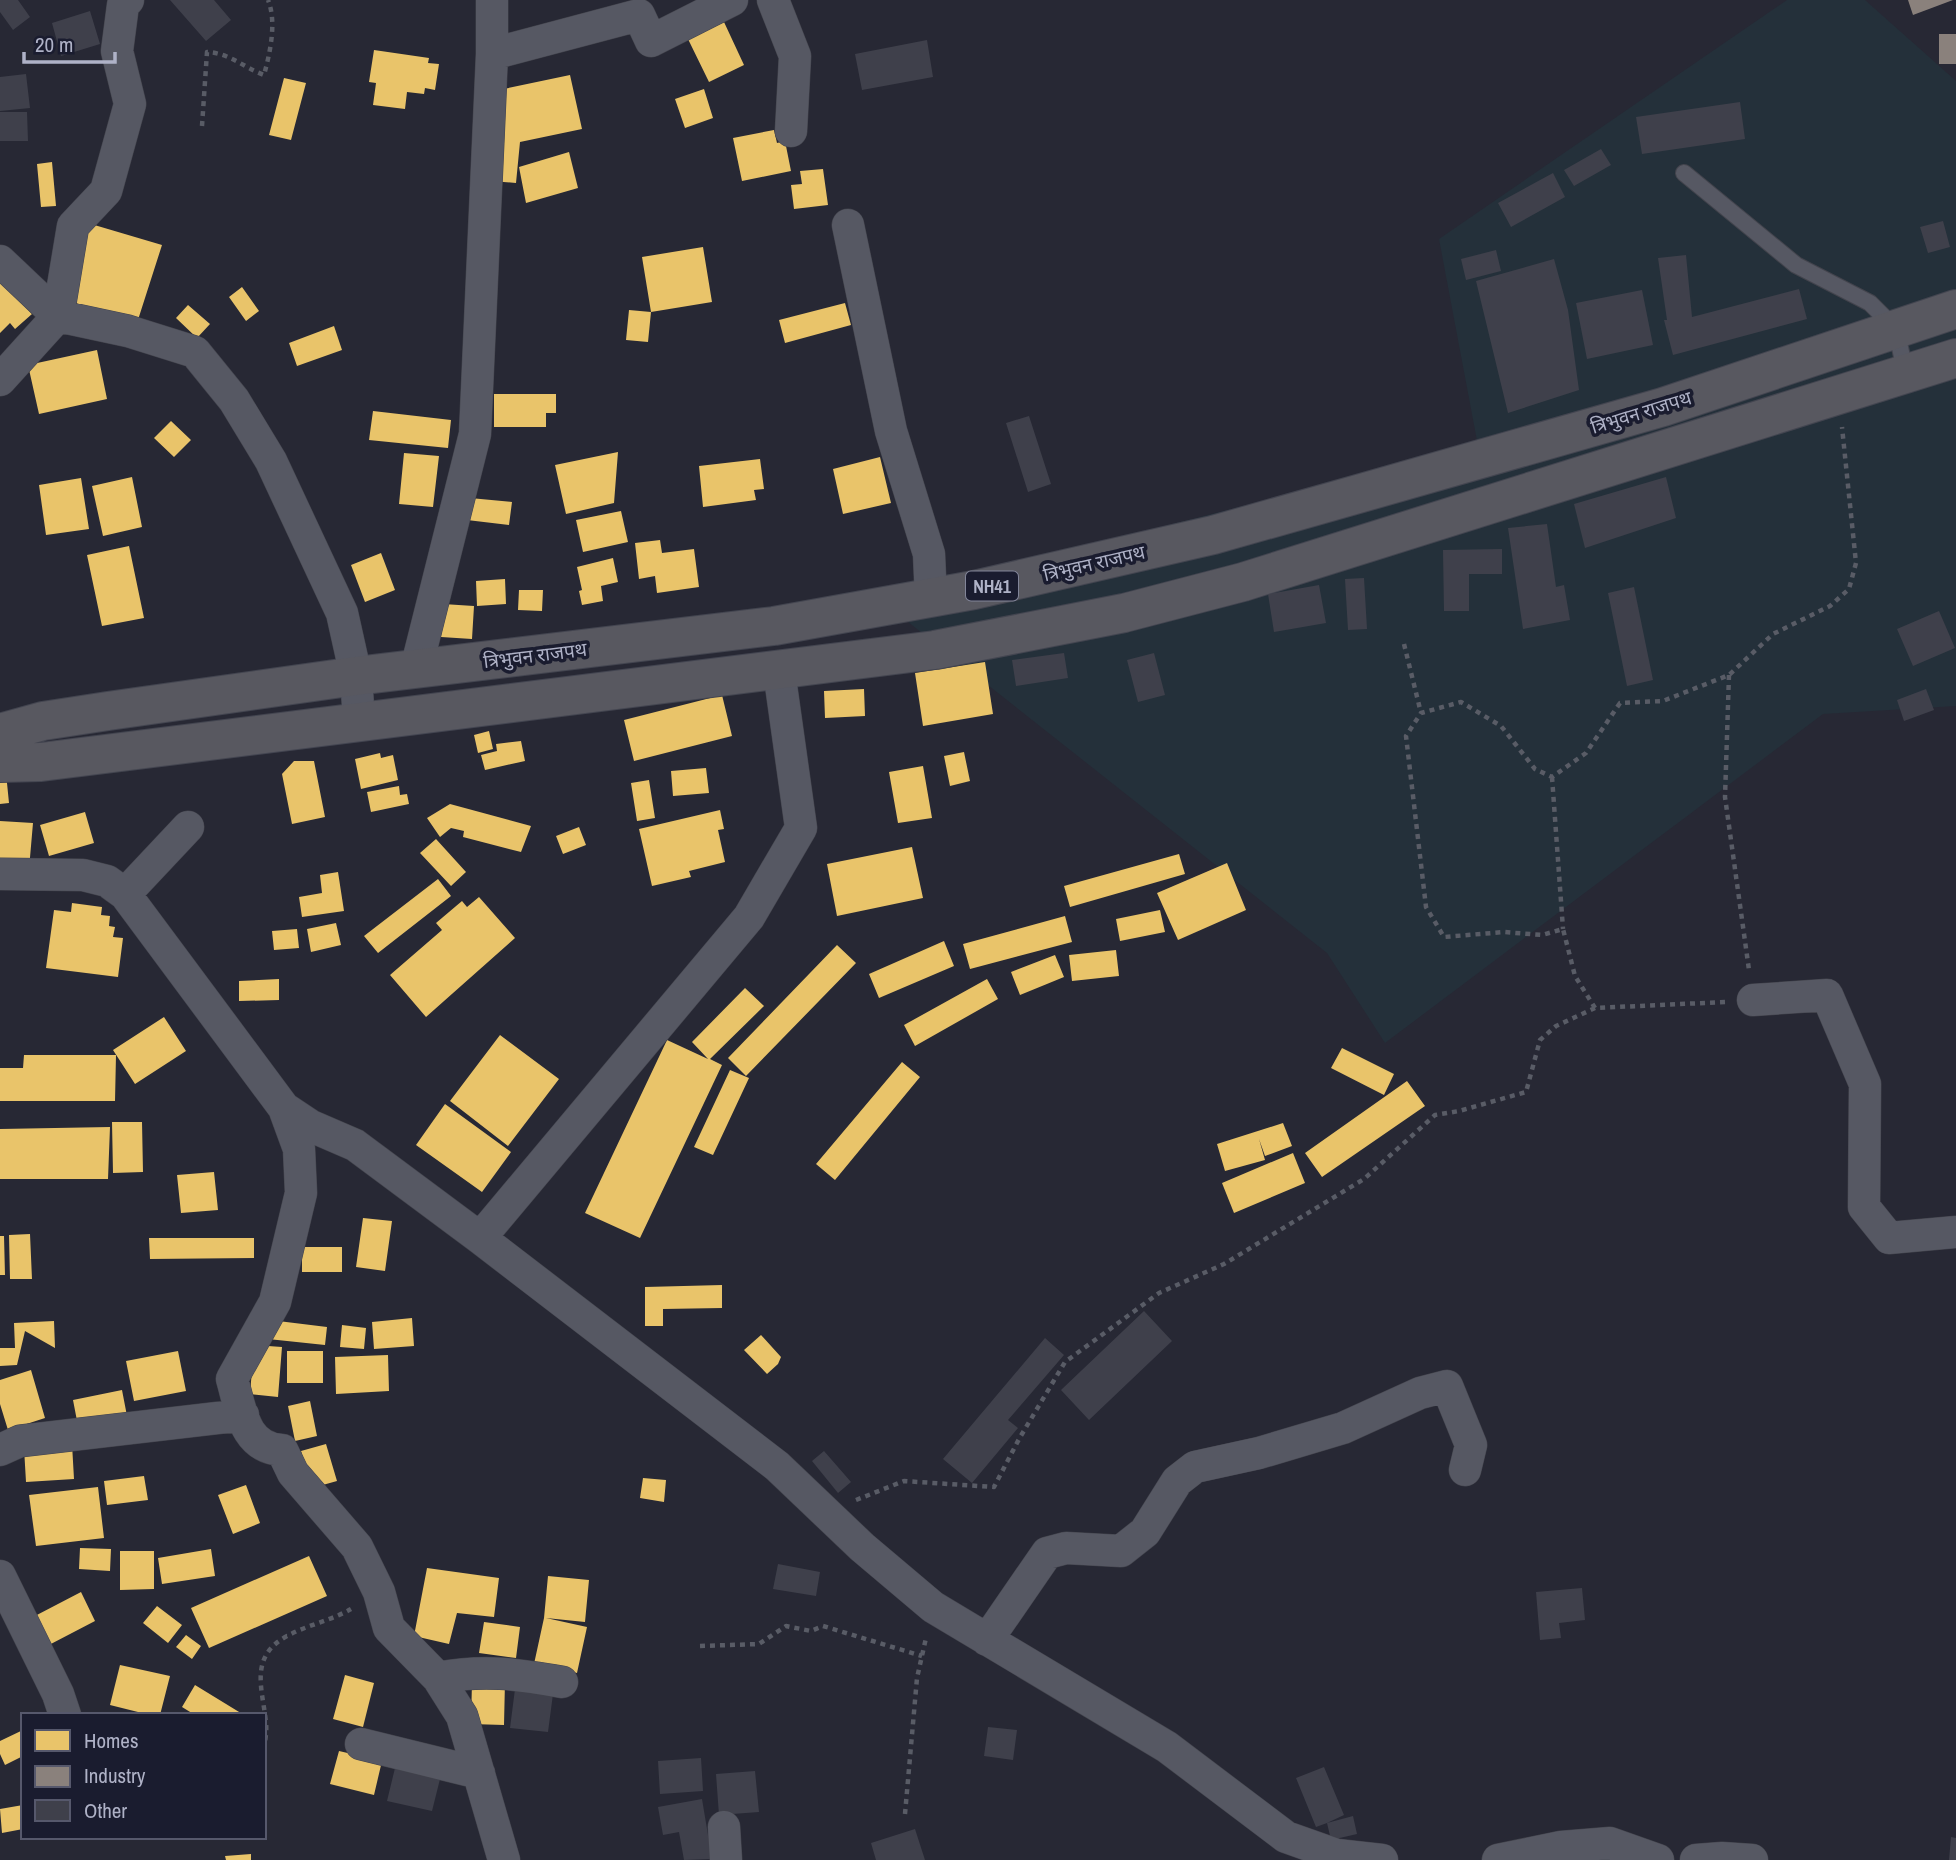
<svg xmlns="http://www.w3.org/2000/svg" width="1956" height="1860" font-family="'Archivo Narrow','Noto Sans Devanagari',sans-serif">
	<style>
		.green { fill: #24303a }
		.homes { fill: #e9c46a }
		.industry { fill: #8a817c }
		.building { fill: #3f404b }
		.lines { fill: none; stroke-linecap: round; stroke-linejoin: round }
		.service-casing { stroke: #43444d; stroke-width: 18 }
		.minor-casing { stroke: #43444d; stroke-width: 33 }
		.trunk-casing { stroke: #434550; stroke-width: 40 }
		.path { stroke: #595c66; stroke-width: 4.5; stroke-dasharray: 5 5; stroke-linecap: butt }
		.service { stroke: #565863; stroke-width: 16 }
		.minor { stroke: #565863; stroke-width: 32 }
		.trunk { stroke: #585860; stroke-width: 38 }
		.labels { text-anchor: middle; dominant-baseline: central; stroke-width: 7; stroke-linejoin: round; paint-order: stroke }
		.shield { fill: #1a1c2f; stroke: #828599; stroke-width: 2 }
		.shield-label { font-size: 18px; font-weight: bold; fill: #afb2c7 }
		.street-label { font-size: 19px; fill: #afb2c7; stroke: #1a1c2f }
	</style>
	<rect width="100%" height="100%" fill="#272834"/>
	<path class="green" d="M1787 0H1865L1956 81V706L1823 714 1385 1043 1327 953 879 599 1478 446 1439 239Z"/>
	<path class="homes" d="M724 22 744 65 709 82 688 39Z
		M374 50 429 58 428 63 439 64 435 90 425 88 424 94 407 92 405 109 373 105 376 83 369 82Z
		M570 75 582 129 520 142 516 183 491 181 499 90Z
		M284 78 306 83 291 140 269 135Z
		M704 89 713 118 685 128 675 99Z
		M774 130 777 143 785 141 791 171 742 181 733 138Z
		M569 152 578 188 526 203 519 167Z
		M52 162 56 206 41 207 37 164Z
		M823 169 828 205 794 209 791 185 802 184 800 171Z
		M91 224 162 245 137 323 67 300Z
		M703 247 712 302 651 312 648 342 626 340 629 310 651 312 642 257Z
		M0 280 32 314 15 329 10 323 0 333Z
		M242 287 259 311 246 321 229 297Z
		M845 303 851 325 785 343 779 320Z
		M188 305 210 324 197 338 176 318Z
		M334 326 342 350 297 366 289 343Z
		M97 350 107 399 39 414 28 365Z
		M494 394H556V413H546V427H494Z
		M373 411 451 420 448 448 369 440Z
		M171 421 191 440 174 457 154 438Z
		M618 452 614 503 566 514 555 465Z
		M404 453 439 456 433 507 399 504Z
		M880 457 891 503 843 514 833 469Z
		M760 459 764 489 754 490 756 500 703 507 699 466Z
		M132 477 142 527 103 536 92 486Z
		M81 478 89 529 46 535 39 485Z
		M470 498 512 502 509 525 467 520Z
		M621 511 628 542 583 552 576 520Z
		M660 540 662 553 694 549 699 587 657 593 655 576 639 579 635 543Z
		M129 546 144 618 102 626 87 555Z
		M381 553 395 590 365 602 351 565Z
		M613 558 618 582 601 586 603 601 582 605 579 591 582 590 577 567Z
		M505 579 506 604 477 606 476 581Z
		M519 590H543L542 611 518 610Z
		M443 604 474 606 472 639 441 637Z
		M985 662 993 714 923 726 915 673Z
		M864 689 865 716 825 718 824 691Z
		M722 695 732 736 634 761 624 720Z
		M489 731 493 749 478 753 474 735Z
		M521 741 525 761 485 770 481 755 497 751 496 744Z
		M964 752 970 781 950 786 944 756Z
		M380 753 381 758 393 755 398 780 361 789 355 759Z
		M294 761H314L325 817 292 824 282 774Z
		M923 766 932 818 898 823 889 772Z
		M706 768 709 793 673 796 671 771Z
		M6 773 9 803 0 804V774Z
		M649 780 655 818 637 821 631 783Z
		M399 786 400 795 407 794 409 804 371 812 367 792Z
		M450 804 531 826 521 852 463 837 464 831 451 828 440 837 427 818Z
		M720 810 724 829 718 830 725 862 689 871 691 877 652 886 639 829Z
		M85 812 94 843 49 856 40 825Z
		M0 821 33 823 29 869 0 867Z
		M579 827 586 845 563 854 556 836Z
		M436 839 466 872 451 886 420 853Z
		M912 847 923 898 837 916 827 864Z
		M1179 854 1185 874 1070 907 1064 886Z
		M1227 863 1246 910 1178 940 1157 893Z
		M338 872 344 911 302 917 299 897 322 893 320 875Z
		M438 879 451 896 378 953 364 936Z
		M479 897 515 938 426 1017 390 975 442 930 436 923 462 901 467 907Z
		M72 903 102 907 101 915 110 916 109 926 115 927 113 937 123 938 118 977 46 968 54 910 71 912Z
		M1160 910 1165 932 1120 941 1116 919Z
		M1065 916 1072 942 970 969 963 944Z
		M336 923 341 945 311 952 307 929Z
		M297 929 299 948 274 950 272 931Z
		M944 941 954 966 879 998 869 974Z
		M837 945 856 963 746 1076 728 1058Z
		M1116 950 1119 976 1072 981 1069 955Z
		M1055 955 1064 977 1020 995 1011 972Z
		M279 979V1000L239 1001V981Z
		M987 979 998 999 915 1046 904 1025Z
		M745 988 764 1006 710 1059 722 1065 640 1238 585 1213 667 1040 708 1059 692 1042Z
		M164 1017 186 1051 135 1084 113 1050Z
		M500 1035 559 1079 508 1146 450 1101Z
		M1342 1048 1394 1074 1384 1095 1331 1068Z
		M24 1055H116L115 1101H0V1068H23Z
		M902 1062 920 1077 835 1180 816 1164Z
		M730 1070 749 1078 713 1155 694 1147Z
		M1407 1081 1425 1106 1322 1177 1305 1153Z
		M445 1104 511 1152 482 1192 416 1145Z
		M112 1122H142L143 1172 113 1173Z
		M1283 1123 1292 1146 1265 1156 1259 1139 1265 1160 1225 1171 1217 1144Z
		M110 1127 108 1179H0V1129Z
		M1293 1153 1305 1183 1234 1213 1222 1183Z
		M214 1172 218 1210 181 1213 177 1175Z
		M363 1218 392 1221 385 1271 356 1267Z
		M30 1234 32 1279H10L9 1235Z
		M0 1236H4L5 1275H0Z
		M149 1238H254V1258L150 1259Z
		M302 1247H342V1272H302Z
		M722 1285V1308L663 1309V1326H645V1287Z
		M412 1318 414 1346 374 1349 372 1322Z
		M270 1320 327 1327 325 1345 268 1339Z
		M54 1321 55 1348 25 1331 17 1365 0 1366V1348H15L14 1323Z
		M342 1325 366 1328 364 1349 340 1347Z
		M761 1335 781 1357 778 1364 767 1374 744 1350Z
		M254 1345 282 1347 278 1397 250 1394Z
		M178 1351 186 1391 134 1401 126 1361Z
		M287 1351H323V1383H287Z
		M388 1355 389 1391 336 1394 335 1357Z
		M31 1370 45 1418 8 1430 0 1404V1380Z
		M122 1390 127 1416 78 1426 73 1400Z
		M310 1401 317 1436 295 1441 288 1406Z
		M72 1444 74 1479 26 1482 24 1448Z
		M326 1444 337 1481 312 1488 301 1451Z
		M144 1476 148 1500 107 1505 104 1481Z
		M643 1478 666 1480 664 1502 640 1498Z
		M246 1485 260 1523 233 1534 218 1495Z
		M98 1487 104 1538 36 1546 29 1495Z
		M80 1548 111 1549 110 1571 79 1569Z
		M211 1549 215 1576 162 1584 158 1558Z
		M120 1551H154V1589L120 1590Z
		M309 1556 327 1596 209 1648 191 1608Z
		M427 1568 499 1578 494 1617 457 1613 449 1644 414 1636Z
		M548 1576 589 1580 585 1622 546 1618 587 1627 577 1673 534 1664 544 1618Z
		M81 1592 95 1621 47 1646 33 1617Z
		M157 1606 182 1625 168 1643 143 1623Z
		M484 1622 520 1627 516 1658 479 1653Z
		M186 1635 201 1646 192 1659 176 1647Z
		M120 1665 170 1676 160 1715H150L110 1705Z
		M345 1675 374 1683 363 1727 333 1719Z
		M472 1681H505L504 1725 471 1724Z
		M195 1685 244 1715H195L182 1707Z
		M23 1730V1756L5 1765 0 1754V1741Z
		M339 1751 382 1761 374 1795 330 1784Z
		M23 1805V1829L2 1833 0 1809Z
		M251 1854V1860H226L225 1856Z"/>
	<path class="industry" d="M1908 0H1953L1913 15Z
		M1939 34H1956V64H1939Z"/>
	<path class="building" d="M0 0H18L30 17 13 30 0 12Z
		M170 0H214L231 20 206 41Z
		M90 11 100 44 61 56 52 23Z
		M927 40 933 77 862 90 855 54Z
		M26 74 30 108 0 111V77Z
		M1740 102 1745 139 1642 154 1636 117Z
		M0 112H27L28 141H0Z
		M1601 149 1611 165 1574 186 1564 170Z
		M1553 173 1565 197 1511 227 1498 203Z
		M1943 221 1950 247 1928 253 1920 227Z
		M1496 250 1501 271 1466 280 1461 259Z
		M1686 255 1692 317 1799 289 1807 319 1673 355 1664 320H1667L1658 258Z
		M1554 259 1568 310 1579 390 1508 413 1476 281Z
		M1642 290 1653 345 1587 359 1576 303Z
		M1029 416 1051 484 1028 492 1006 423Z
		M1666 477 1676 518 1585 548 1574 504Z
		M1547 524 1556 587 1564 585 1570 620 1523 629 1508 528Z
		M1502 549V574H1469V611H1444L1443 550Z
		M1364 578 1367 629 1348 630 1345 579Z
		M1319 585 1326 623 1274 632 1268 594Z
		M1634 587 1653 680 1627 686 1608 593Z
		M1939 611 1955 648 1913 666 1897 629Z
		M1064 653 1068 678 1016 686 1012 660Z
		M1154 653 1165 695 1138 702 1127 660Z
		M1926 689 1934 710 1904 721 1897 700Z
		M1144 1311 1172 1341 1089 1420 1061 1390Z
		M1045 1338 1064 1355 1008 1420 1018 1428 972 1483 943 1459Z
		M824 1451 851 1482 838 1493 812 1461Z
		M778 1564 820 1572 816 1596 773 1589Z
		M1582 1588 1585 1620 1559 1623 1561 1638 1540 1640 1536 1592Z
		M515 1689 553 1694 548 1732 510 1728Z
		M988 1727 1017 1730 1013 1760 984 1756Z
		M701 1758 703 1791 660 1794 658 1761Z
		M1324 1767 1344 1815 1327 1823 1353 1816 1357 1834 1331 1840 1327 1823 1316 1827 1296 1778Z
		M395 1768 440 1779 432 1811 387 1801Z
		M755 1771 759 1812 719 1815 716 1774Z
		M702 1799 712 1859 684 1860 679 1832 663 1835 658 1807Z
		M915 1829 925 1860H876L871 1843Z
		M1951 1837 1956 1838V1860H1949Z"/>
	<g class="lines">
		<g class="service-casing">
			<path id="service" d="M1684 173 1796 265 1870 303 1896 329 1906 375"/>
		</g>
		<g class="minor-casing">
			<path id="minor" d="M773 0 795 56 791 131
				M492 54 639 15 651 41 732 0
				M848 225 891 431 929 554 931 600
				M0 261 58 316
				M58 316 73 226 106 191 130 104 117 51 123 5 128 0
				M0 380 58 316 128 331 195 352 234 400 271 461 342 613 356 676 359 721
				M416 669 475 434 492 54V0
				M0 874 83 875 107 881 125 894 284 1108 299 1149 301 1193 275 1302 232 1379C241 1410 244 1448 282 1450L293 1473 357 1547 379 1592 389 1628 438 1678 462 1716 504 1860
				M125 894 188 827
				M1753 1000 1827 995 1865 1084 1864 1207 1889 1238 1956 1232
				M284 1108 311 1126 355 1145 480 1238 777 1466 862 1547 933 1607 1167 1747 1286 1837 1337 1855 1382 1860
				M480 1238 749 917 801 828 779 671
				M0 1450 20 1441 243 1415
				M0 1576 58 1694 65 1715
				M987 1640 1047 1553 1066 1548 1121 1551 1145 1532 1177 1481 1195 1467 1259 1453 1343 1428 1420 1393 1447 1386 1471 1445 1465 1470
				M438 1678C484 1669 516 1674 562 1682
				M361 1744 479 1773
				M724 1827 726 1860
				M1498 1860 1561 1847 1610 1843 1658 1860
				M1696 1860 1722 1858 1752 1860"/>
		</g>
		<g class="trunk-casing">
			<path id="trunk" d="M0 733 43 721 108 711 356 676 774 626 974 590 1213 535 1358 494 1663 407 1956 309
				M0 763 41 762 935 650 1124 613 1243 582 1956 358"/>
		</g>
		<path class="path" d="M202 126 207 52C229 53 243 67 264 75 270 53 277 22 268 0
			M1404 644 1421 713
			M1729 675 1725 797 1749 970
			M1552 777 1563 929
			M1725 1002 1595 1008 1575 976 1563 929 1542 935 1504 932 1444 937 1426 907 1406 736 1421 713 1461 702 1501 726 1535 769 1552 777 1586 753 1620 703 1663 701 1729 675 1773 634 1830 606 1849 589 1856 563 1842 427
			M856 1500 904 1481 994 1487 1019 1439 1065 1362 1159 1293 1224 1264 1364 1179 1435 1115 1459 1111 1526 1092 1540 1040 1556 1026 1595 1008
			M700 1646 759 1644 786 1626 811 1631 823 1626 922 1656
			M264 1750C265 1741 267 1732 266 1723 263 1690 248 1657 287 1636 307 1625 330 1621 351 1609
			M905 1814 917 1678 926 1638"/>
		<use href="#service" class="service"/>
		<use href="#minor" class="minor"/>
		<use href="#trunk" class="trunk"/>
	</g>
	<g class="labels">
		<rect class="shield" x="966" y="571.5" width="52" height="29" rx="5"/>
		<g class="shield-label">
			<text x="992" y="586">NH41</text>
		</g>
		<g class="street-label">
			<text transform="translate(1641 412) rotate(-17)">त्रिभुवन राजपथ</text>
			<text transform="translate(1094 563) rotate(-13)">त्रिभुवन राजपथ</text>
			<text transform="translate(535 655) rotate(-7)">त्रिभुवन राजपथ</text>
		</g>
	</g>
	<rect x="21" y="1713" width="245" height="126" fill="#1a1c2f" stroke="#56586c" stroke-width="2"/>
	<rect x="35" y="1730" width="35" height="21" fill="#e9c46a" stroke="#56586c" stroke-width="2"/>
	<text x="84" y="1748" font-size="21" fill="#afb2c7">Homes</text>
	<rect x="35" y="1766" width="35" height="21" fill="#8a817c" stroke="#56586c" stroke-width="2"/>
	<text x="84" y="1783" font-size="21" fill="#afb2c7">Industry</text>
	<rect x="35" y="1800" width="35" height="21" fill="#3f404b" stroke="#56586c" stroke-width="2"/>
	<text x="84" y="1818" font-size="21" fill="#afb2c7">Other</text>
	<path d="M24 52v10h91v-10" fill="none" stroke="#afb2c7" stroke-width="3.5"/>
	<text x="35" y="52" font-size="21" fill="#afb2c7" stroke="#1a1c2f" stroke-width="5" paint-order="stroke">20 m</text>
</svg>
